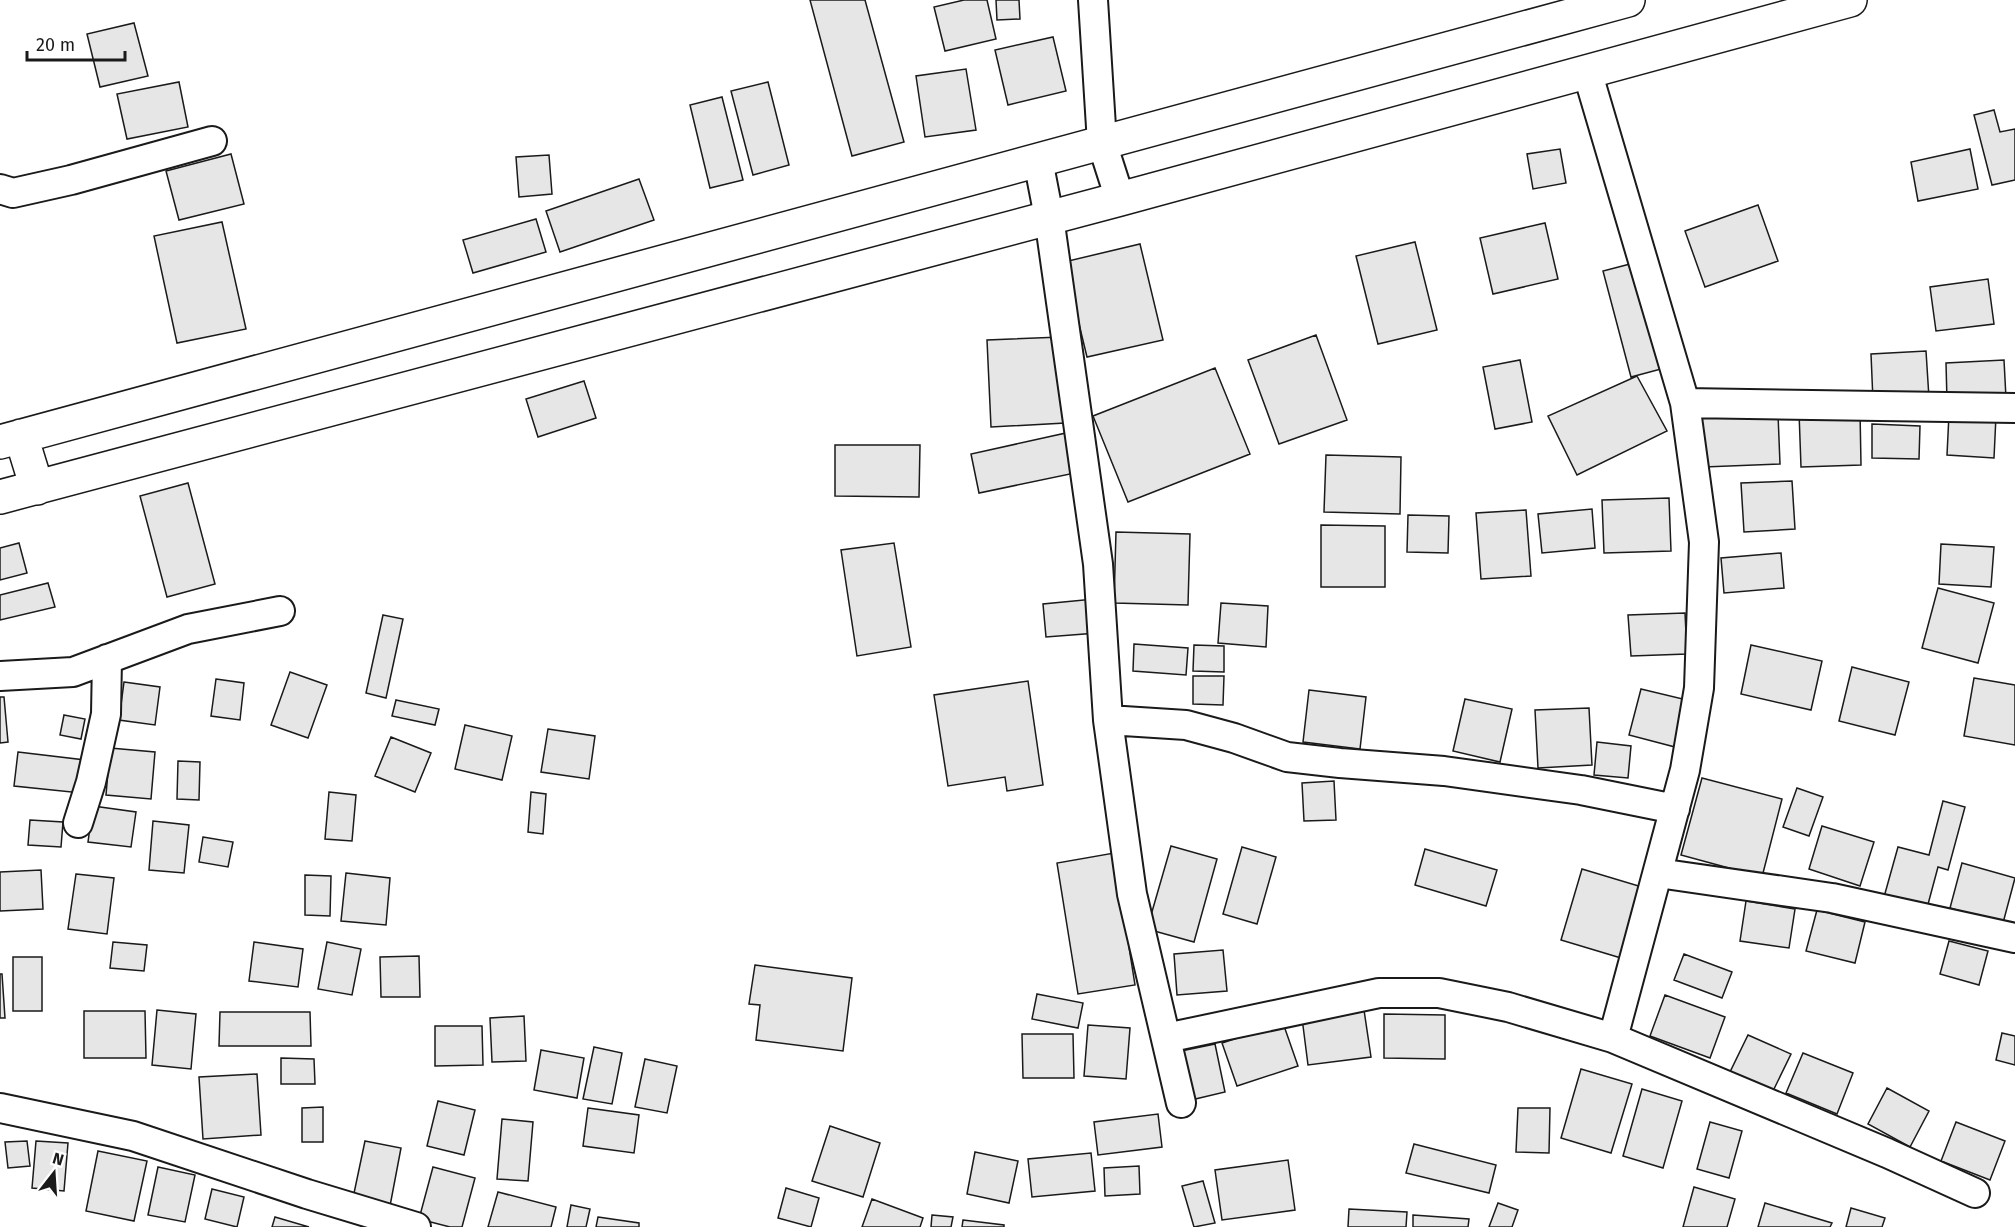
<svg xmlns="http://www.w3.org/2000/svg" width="2015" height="1227" font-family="'Fira Sans',sans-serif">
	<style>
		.building { fill: #e6e6e6; stroke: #1a1a1a; stroke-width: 1.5 }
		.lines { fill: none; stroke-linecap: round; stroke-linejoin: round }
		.minor-casing { stroke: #1a1a1a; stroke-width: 32 }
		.primary-casing { stroke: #1a1a1a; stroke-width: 36 }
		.minor { stroke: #fff; stroke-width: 28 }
		.primary { stroke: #fff; stroke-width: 33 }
	</style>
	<rect width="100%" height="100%" fill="#fff"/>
	<path class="building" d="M810 0H865L904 142 852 156Z
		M964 0H987L996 39 945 51 934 7Z
		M996 0H1019L1020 19 997 20Z
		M134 23 148 76 100 87 87 34Z
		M1053 37 1066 91 1008 105 995 50Z
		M966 69 976 130 925 137 916 76Z
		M179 82 188 127 127 139 117 94Z
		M768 82 789 165 753 175 731 91Z
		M722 97 743 180 710 188 690 105Z
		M1994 110 2000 132 2015 129V180L1992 185 1974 115Z
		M1560 149 1566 183 1533 189 1527 154Z
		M1970 149 1978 189 1918 201 1911 162Z
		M231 154 244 204 179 220 166 171Z
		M549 155 552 194 519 197 516 157Z
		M639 179 654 220 560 252 546 211Z
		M1758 205 1778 261 1705 287 1685 231Z
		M536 219 546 252 473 273 463 240Z
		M222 222 246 329 177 343 154 236Z
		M1545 223 1558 279 1493 294 1480 238Z
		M1415 242 1437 330 1378 344 1356 256Z
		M1140 244 1163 340 1087 357 1064 262Z
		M1634 263 1661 369 1631 377 1603 271Z
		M1988 279 1994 324 1936 331 1930 287Z
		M1316 335 1347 420 1279 444 1248 360Z
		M1061 337 1065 423 991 427 987 340Z
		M1926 351 1929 398 1873 401 1871 354Z
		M1520 360 1532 422 1495 429 1483 367Z
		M2004 360 2006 398 1947 401 1946 363Z
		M1215 368 1250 454 1128 502 1093 416Z
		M1637 376 1667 431 1577 475 1548 416Z
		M584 381 596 418 538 437 526 399Z
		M1860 411 1861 465 1801 467 1799 412Z
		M1778 414 1780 464 1704 467 1701 417Z
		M1949 414 1996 416 1994 458 1947 455Z
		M1872 424 1920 426 1919 459 1872 458Z
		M1066 433 1075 473 979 493 971 454Z
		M835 445H920L919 497 835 496Z
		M1326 455 1401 457 1400 514 1324 512Z
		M1792 481 1795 529 1744 532 1741 483Z
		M188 483 215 584 167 597 140 496Z
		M1669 498 1671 551 1604 553 1602 500Z
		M1592 509 1595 548 1542 553 1538 514Z
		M1526 510 1531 576 1481 579 1476 513Z
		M1408 515 1449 516 1448 553 1407 552Z
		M1321 525 1385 526V587H1321Z
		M1116 532 1190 534 1188 605 1114 603Z
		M19 543 27 573 0 580V548Z
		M894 543 911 647 857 656 841 550Z
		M1941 544 1994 547 1991 587 1939 584Z
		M1781 553 1784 588 1724 593 1721 558Z
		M48 583 55 607 0 620V595Z
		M1938 588 1994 603 1978 663 1922 648Z
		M1094 599 1097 633 1046 637 1043 604Z
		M1221 603 1268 606 1266 647 1218 643Z
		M1685 613 1687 654 1631 656 1628 615Z
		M383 615 403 619 386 698 366 693Z
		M1134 644 1188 648 1186 675 1133 671Z
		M1194 645 1224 646V672L1193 671Z
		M1751 645 1822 661 1811 710 1741 694Z
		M1852 667 1909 682 1895 735 1839 721Z
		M290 672 327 685 308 738 271 725Z
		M1193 676H1224L1223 705 1193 704Z
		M1974 678 2015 685V745L1964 736Z
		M216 679 244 683 240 720 211 716Z
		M1028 681 1043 785 1007 791 1005 777 948 786 934 695Z
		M124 682 160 687 155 725 119 720Z
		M1641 689 1687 700 1675 747 1629 735Z
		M1309 690 1366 697 1360 749 1303 742Z
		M0 697H4L8 742 0 743Z
		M1465 699 1512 709 1500 762 1453 751Z
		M396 700 439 709 435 725 392 716Z
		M1589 708 1592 765 1538 768 1535 710Z
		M64 715 85 719 81 739 60 735Z
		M465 725 512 736 502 780 455 769Z
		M548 729 595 736 589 779 541 772Z
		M391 737 431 753 415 792 375 776Z
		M1597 742 1631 746 1628 778 1594 775Z
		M110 748 155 752 151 799 106 795Z
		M18 752 85 760 81 793 14 786Z
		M178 761 200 762 199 800 177 799Z
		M1702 778 1782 799 1762 877 1681 855Z
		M1334 781 1336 820 1304 821 1302 783Z
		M1797 788 1823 797 1809 836 1783 827Z
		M329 792 356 795 352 841 325 839Z
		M531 792 546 794 543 834 528 832Z
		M1943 801 1965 807 1948 870 1938 867 1927 908 1884 897 1898 847 1929 855Z
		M93 806 136 812 131 847 88 842Z
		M30 820 63 822 61 847 28 845Z
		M153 821 189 825 184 873 149 870Z
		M1822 826 1874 842 1860 886 1809 869Z
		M203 837 233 842 228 867 199 862Z
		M1171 846 1217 859 1194 942 1147 929Z
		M1242 847 1276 857 1257 924 1223 914Z
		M1425 849 1497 870 1486 906 1415 885Z
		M1114 853 1135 985 1078 994 1057 863Z
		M1962 863 2015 878 2003 923 1950 908Z
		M1582 869 1642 887 1621 958 1561 940Z
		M41 870 43 909 0 911V872Z
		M346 873 390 878 386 925 341 921Z
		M76 874 114 878 107 934 68 929Z
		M305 875 331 876 330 916 305 915Z
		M1746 901 1795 909 1789 948 1740 941Z
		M1817 910 1865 922 1855 963 1806 951Z
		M1949 941 1988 951 1979 985 1940 974Z
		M113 942 147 945 144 971 110 968Z
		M254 942 303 949 298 987 249 981Z
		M327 942 361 949 352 995 318 989Z
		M1223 950 1227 991 1177 995 1174 954Z
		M1684 954 1732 972 1722 998 1674 980Z
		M419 956 420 997H381L380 957Z
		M13 957H42V1011H13Z
		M755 965 852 978 843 1051 756 1040 760 1005 749 1004Z
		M0 974H2L5 1018H0Z
		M1037 994 1083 1003 1078 1028 1032 1019Z
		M1665 995 1725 1017 1710 1058 1650 1036Z
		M157 1010 196 1014 191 1069 152 1065Z
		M1364 1010 1371 1057 1308 1065 1302 1018Z
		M84 1011H145L146 1058H84Z
		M220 1012H310L311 1046H219Z
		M1384 1014 1445 1015V1059L1384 1058Z
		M524 1016 526 1061 492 1062 490 1018Z
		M1283 1023 1298 1066 1237 1086 1222 1043Z
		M1088 1025 1130 1028 1126 1079 1084 1076Z
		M435 1026H482L483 1065 435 1066Z
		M2002 1033 2015 1036V1065L1996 1060Z
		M1022 1034H1073L1074 1078H1023Z
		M1748 1035 1791 1054 1773 1091 1730 1072Z
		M1215 1044 1225 1092 1191 1100 1181 1051Z
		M594 1047 622 1053 612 1104 583 1099Z
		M541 1050 584 1058 577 1098 534 1090Z
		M1803 1053 1853 1073 1837 1114 1786 1093Z
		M281 1058 314 1059 315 1084H281Z
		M645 1059 677 1066 667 1113 635 1107Z
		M1581 1069 1632 1084 1611 1153 1561 1138Z
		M257 1074 261 1135 203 1139 199 1077Z
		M1887 1088 1929 1111 1910 1147 1868 1124Z
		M1642 1089 1682 1101 1663 1168 1623 1156Z
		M438 1101 475 1110 464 1155 427 1146Z
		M323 1107V1142H302V1108Z
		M588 1108 639 1115 634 1153 583 1146Z
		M1518 1108H1550L1549 1153 1516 1152Z
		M1158 1114 1162 1147 1098 1155 1094 1122Z
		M502 1119 533 1122 528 1181 497 1179Z
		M1710 1122 1742 1131 1729 1178 1697 1169Z
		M1956 1122 2005 1141 1990 1180 1941 1161Z
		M830 1126 880 1143 863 1197 812 1181Z
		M27 1141 30 1166 8 1168 5 1142Z
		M36 1141 68 1143 64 1191 32 1188Z
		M365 1141 401 1148 390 1206 353 1198Z
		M1414 1144 1496 1165 1489 1193 1406 1173Z
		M98 1151 147 1161 134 1221 86 1211Z
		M975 1152 1018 1161 1009 1203 967 1194Z
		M1091 1153 1095 1191 1032 1197 1028 1159Z
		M1288 1160 1295 1210 1222 1220 1215 1170Z
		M1139 1166 1140 1194 1105 1196 1104 1168Z
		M158 1167 195 1175 185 1222 148 1215Z
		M433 1167 475 1178 462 1227H450L419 1219Z
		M1203 1181 1215 1223 1194 1227 1182 1186Z
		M1694 1187 1735 1199 1727 1227H1683Z
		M786 1188 819 1198 811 1227 778 1218Z
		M212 1189 244 1197 237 1227 205 1219Z
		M498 1192 556 1207 551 1227H488Z
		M872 1199 923 1218 920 1227H862Z
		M1498 1203 1518 1210 1512 1227H1489Z
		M1765 1203 1832 1223 1830 1227H1758Z
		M571 1205 590 1209 586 1227H567Z
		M1851 1208 1885 1218 1882 1227H1846Z
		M1349 1209 1407 1212 1406 1227H1348Z
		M932 1215 953 1217 951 1227H931Z
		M1413 1215 1469 1219 1468 1227H1413Z
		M275 1217 309 1227H272Z
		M598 1217 639 1223V1227H596Z
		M963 1220 1004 1225V1227H962Z"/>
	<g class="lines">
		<g class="minor-casing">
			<path id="minor" d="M1093 0 1102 143 1120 199
				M1587 71 1685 403 1704 542 1699 688 1685 770 1613 1038
				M1038 160 1049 217 1098 564 1108 720 1132 894 1181 1103
				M0 189 13 193 71 180 212 141
				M1685 403 2015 408
				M0 676 73 672 188 629 280 611
				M1108 720 1186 725 1234 738 1287 757 1340 763 1444 771 1581 790 1675 809
				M78 823 91 782 106 714 107 659
				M1658 873 1832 898 2015 938
				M1166 1038 1379 993H1439L1508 1007 1613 1038 1887 1153 1975 1193
				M0 1108 133 1136 307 1194 416 1227"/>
		</g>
		<g class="primary-casing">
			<path id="primary" d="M21 436 37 488
				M0 442 1628 0
				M0 497 1120 199 1850 0"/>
		</g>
		<use href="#minor" class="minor"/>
		<use href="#primary" class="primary"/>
	</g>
	<g transform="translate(54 1173) rotate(17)" stroke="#ffffff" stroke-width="4.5" paint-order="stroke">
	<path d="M0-4.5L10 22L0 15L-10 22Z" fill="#1a1a1a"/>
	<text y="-9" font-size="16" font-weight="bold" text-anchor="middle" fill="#1a1a1a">N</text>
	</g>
	<path d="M27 51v9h98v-9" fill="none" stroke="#1a1a1a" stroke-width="3"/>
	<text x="36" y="51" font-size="18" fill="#1a1a1a" stroke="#ffffff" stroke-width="4.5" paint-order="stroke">20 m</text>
</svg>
